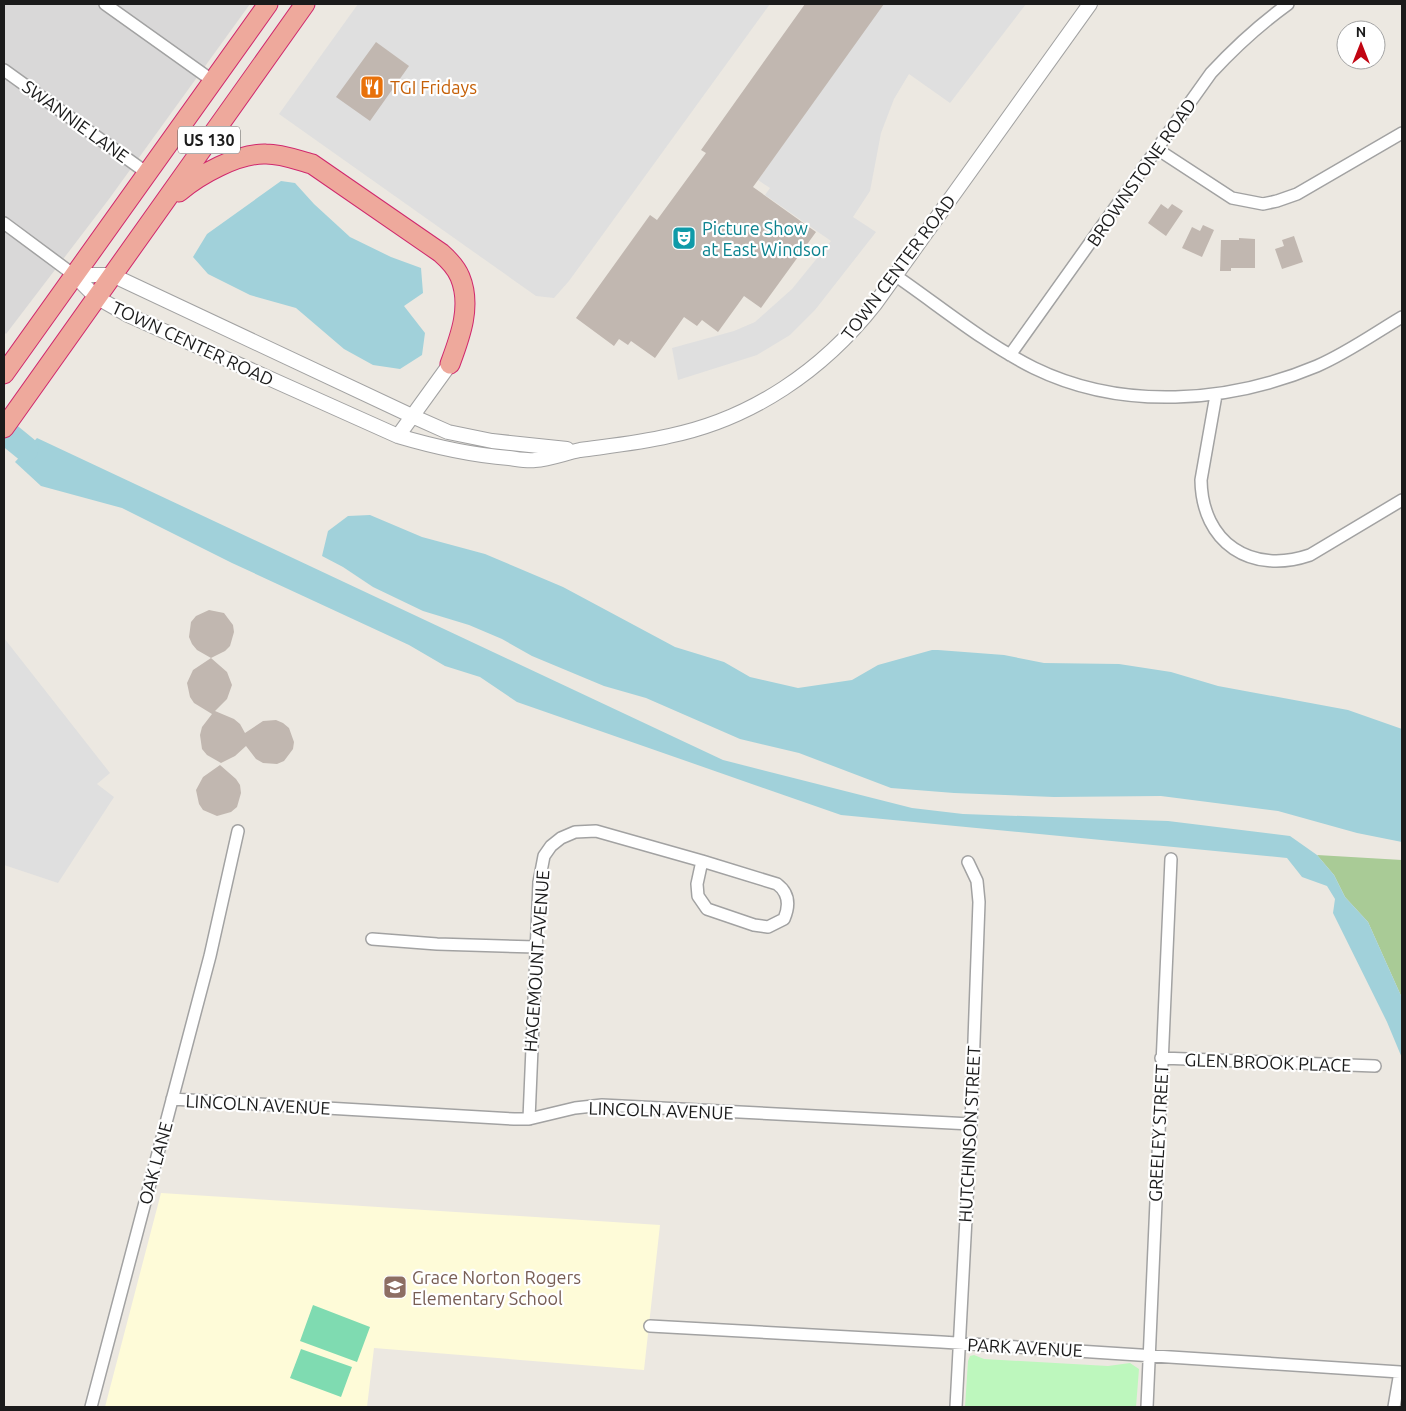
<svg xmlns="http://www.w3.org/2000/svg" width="1406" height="1411" font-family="Ubuntu,sans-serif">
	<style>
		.residential { fill: #d9d8d8 }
		.education { fill: #fefbd8 }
		.forest { fill: #a9cb96 }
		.park { fill: #bdf7bd }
		.pitch { fill: #7fdbb1 }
		.parking { fill: #dfdfdf }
		.water { fill: #a1d1da }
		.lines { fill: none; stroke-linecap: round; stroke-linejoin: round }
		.river { stroke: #a1d1da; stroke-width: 25 }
		.building { fill: #c1b7b0 }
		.minor-casing { stroke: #a2a2a2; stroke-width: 14 }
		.tertiary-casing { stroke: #a2a2a2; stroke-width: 16 }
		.trunk-casing { stroke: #d0286d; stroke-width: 21 }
		.minor { stroke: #fff; stroke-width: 11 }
		.tertiary { stroke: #fff; stroke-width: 14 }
		.trunk { stroke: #eea99c; stroke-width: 19 }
		.labels { text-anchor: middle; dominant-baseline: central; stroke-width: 4.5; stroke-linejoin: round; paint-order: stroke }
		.shield { fill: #fff; stroke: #5f5f5f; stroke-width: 1 }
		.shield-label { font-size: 16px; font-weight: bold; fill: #1b1b1b }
		.food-label { font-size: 18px; fill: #c56008; stroke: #fff; text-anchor: start }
		.street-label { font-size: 18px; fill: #1b1b1b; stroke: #fff }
		.culture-label { font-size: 18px; fill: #0d838f; stroke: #fff; text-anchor: start }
		.education-label { font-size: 18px; fill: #785e54; stroke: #fff; text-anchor: start }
	</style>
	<rect width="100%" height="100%" fill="#ece8e1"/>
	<path class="residential" d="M4 4H250L109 199 6 334 4 332Z"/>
	<path class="education" d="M161 1193 660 1225 644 1370 374 1348 367 1407H105Z"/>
	<path class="forest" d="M1317 855 1402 860V998L1368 922 1345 897 1334 875Z"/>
	<path class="park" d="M974 1355 984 1359 1108 1366 1130 1363 1139 1369 1136 1407H965L968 1361 970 1356Z"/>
	<path class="pitch" d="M313 1305 370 1327 357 1362 300 1341Z
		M301 1349 352 1367 341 1397 290 1378Z"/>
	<path class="parking" d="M358 4H770L569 281 554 298 536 296 279 114Z
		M883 4H1026L950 103 909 74 894 99 881 133 870 191 853 217 876 232 815 310 790 335 757 355 678 380 672 348 734 331 755 322 792 289 831 241 765 195 770 188 758 180Z
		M4 638 110 773 97 784 114 797 58 883 4 865Z"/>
	<path class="water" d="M281 181 295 183 314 204 350 237 391 257 421 268 423 293 404 306 425 333 422 355 400 369 373 365 344 349 296 308 250 295 208 274 193 257 207 234Z
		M37 438 723 760 912 808 963 814 1168 821 1290 836 1317 855 1334 875 1345 897 1368 922 1402 998V1058L1387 1022 1333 913 1335 899 1327 886 1302 877 1287 858 841 815 517 702 480 677 445 666 409 645 232 563 122 508 41 486 15 462Z
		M370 515 422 537 485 554 563 587 675 647 724 662 750 677 798 688 852 680 878 665 932 650H938L1004 655 1044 663 1119 664 1171 672 1218 686 1348 710 1402 729V842L1357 833 1278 811 1161 796 1054 797 954 793 891 788 799 753 740 739 646 698 604 686 532 656 502 639 469 625 423 611 373 587 343 567 322 556 328 531 348 516Z"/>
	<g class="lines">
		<path class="river" d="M4 431 26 449"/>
	</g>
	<path class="building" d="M805 4H884L753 187 816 232 761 308 744 296 718 332 702 320 697 326 684 317 655 358 631 341 628 345 619 339 614 346 576 318 650 215 657 220 706 153 701 150Z
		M376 42 409 66 370 121 336 97Z
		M1161 204 1168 209 1172 204 1183 211 1166 236 1148 223Z
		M1203 225 1214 230 1202 257 1182 248 1192 227 1200 231Z
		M1294 236 1303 262 1282 269 1275 249 1284 246 1282 240Z
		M1239 238 1255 239V268H1231V271H1220L1221 240H1239Z
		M209 610 224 613 233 625 234 632 230 646 225 651 211 658 197 650 192 644 189 637 191 622 196 616Z
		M211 658 227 672 232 685 227 699 215 711 234 719 240 724 245 733 263 721 276 720 283 723 289 728 294 742 293 749 284 761 277 764 263 763 256 759 246 746 235 756 221 763 207 755 202 749 200 735 202 727 212 714 194 703 190 697 187 683 193 670Z
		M220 765 236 779 240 785 241 793 237 807 231 812 217 816 203 810 199 804 196 790 203 777Z"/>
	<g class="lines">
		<g class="minor-casing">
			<path id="minor" d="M105 4 213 81
				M4 70 147 173
				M1157 149 1232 198 1263 204 1277 201 1297 194 1402 133
				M4 223 74 275
				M896 276C941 307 984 343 1034 368 1122 411 1229 403 1317 366 1347 353 1375 333 1402 317
				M1010 355 1211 73C1235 47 1259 25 1288 4
				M1216 395 1201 480C1202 543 1251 575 1310 555L1402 500
				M702 861 777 884C789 893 790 905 784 919L768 927 754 925 707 909 698 896 697 884Z
				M372 939 437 944 536 947
				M1161 1058 1375 1066
				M172 1099 514 1119H529L575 1108 602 1105 971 1124
				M529 1119 539 882 544 856 551 846 561 838 575 832 596 831 702 861
				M650 1326 941 1342 1400 1372 1394 1407
				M91 1407 210 956 238 831
				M956 1407 971 1124 979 902 977 881 968 862
				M1147 1407 1171 859"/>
		</g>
		<g class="tertiary-casing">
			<path id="tertiary" d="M74 275 96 297 128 315 398 436C435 447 471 455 509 458 517 459 527 461 535 460 550 459 565 453 580 450 609 446 639 443 669 436 752 419 823 370 875 304L1090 4
				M74 275H112L412 416 448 432 492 441 567 449
				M398 436 450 364"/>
		</g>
		<g class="trunk-casing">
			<path id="trunk" d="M179 192C199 175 238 153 266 154 282 154 297 160 312 164L441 253C449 260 456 267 460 277 472 306 460 337 450 364
				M4 374 268 4
				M4 428 305 4"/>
		</g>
		<use href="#minor" class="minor"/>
		<use href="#tertiary" class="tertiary"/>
		<use href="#trunk" class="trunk"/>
	</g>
	<defs>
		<g id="restaurant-square" transform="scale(1.25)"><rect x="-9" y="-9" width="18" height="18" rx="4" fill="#e8710a" stroke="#fff"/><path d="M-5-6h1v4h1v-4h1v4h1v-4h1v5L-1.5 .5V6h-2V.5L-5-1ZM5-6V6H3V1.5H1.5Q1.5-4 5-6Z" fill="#fff"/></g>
		<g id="theatre-square" transform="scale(1.25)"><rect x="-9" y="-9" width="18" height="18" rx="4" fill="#0f9aa8" stroke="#fff"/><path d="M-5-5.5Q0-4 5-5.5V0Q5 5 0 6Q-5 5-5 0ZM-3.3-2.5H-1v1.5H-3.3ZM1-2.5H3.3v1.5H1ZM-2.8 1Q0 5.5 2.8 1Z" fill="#fff"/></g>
		<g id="school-square" transform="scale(1.25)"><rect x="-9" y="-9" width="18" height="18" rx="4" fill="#8d6e63" stroke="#fff"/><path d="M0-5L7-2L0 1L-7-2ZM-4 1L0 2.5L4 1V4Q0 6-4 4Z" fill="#fff"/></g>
	</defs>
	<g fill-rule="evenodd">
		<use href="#restaurant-square" x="372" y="87"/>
		<use href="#theatre-square" x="684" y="238"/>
		<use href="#school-square" x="395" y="1287"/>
	</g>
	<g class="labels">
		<rect class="shield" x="178" y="126.5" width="62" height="27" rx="4"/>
		<g class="shield-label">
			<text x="209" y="140">US 130</text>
		</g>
		<g class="food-label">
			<text x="390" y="87">TGI Fridays</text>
		</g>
		<g class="street-label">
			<text transform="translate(76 121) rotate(36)">SWANNIE LANE</text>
			<text transform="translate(1141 172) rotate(-55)">BROWNSTONE ROAD</text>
			<text transform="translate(898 267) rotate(-53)">TOWN CENTER ROAD</text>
			<text transform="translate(193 343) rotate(25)">TOWN CENTER ROAD</text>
			<text transform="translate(536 961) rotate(-86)">HAGEMOUNT AVENUE</text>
			<text transform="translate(1268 1062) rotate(2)">GLEN BROOK PLACE</text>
			<text transform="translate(258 1104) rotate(3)">LINCOLN AVENUE</text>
			<text transform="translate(661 1110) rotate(2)">LINCOLN AVENUE</text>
			<text transform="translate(1158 1133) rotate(-87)">GREELEY STREET</text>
			<text transform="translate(969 1134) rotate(-87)">HUTCHINSON STREET</text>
			<text transform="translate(155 1163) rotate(-75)">OAK LANE</text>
			<text transform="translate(1025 1347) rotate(3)">PARK AVENUE</text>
		</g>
		<g class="culture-label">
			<text x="702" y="228">Picture Show<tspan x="702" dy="21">at East Windsor</tspan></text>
		</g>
		<g class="education-label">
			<text x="412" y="1277">Grace Norton Rogers<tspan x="412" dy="21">Elementary School</tspan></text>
		</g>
	</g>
	<rect width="1406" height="1411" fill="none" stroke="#1b1b1b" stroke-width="10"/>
	<g transform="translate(1361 45)"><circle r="24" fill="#ffffff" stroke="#a4a4a4"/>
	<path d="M0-4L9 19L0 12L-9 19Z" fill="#c10512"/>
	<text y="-8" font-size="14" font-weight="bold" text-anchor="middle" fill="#1b1b1b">N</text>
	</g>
</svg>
